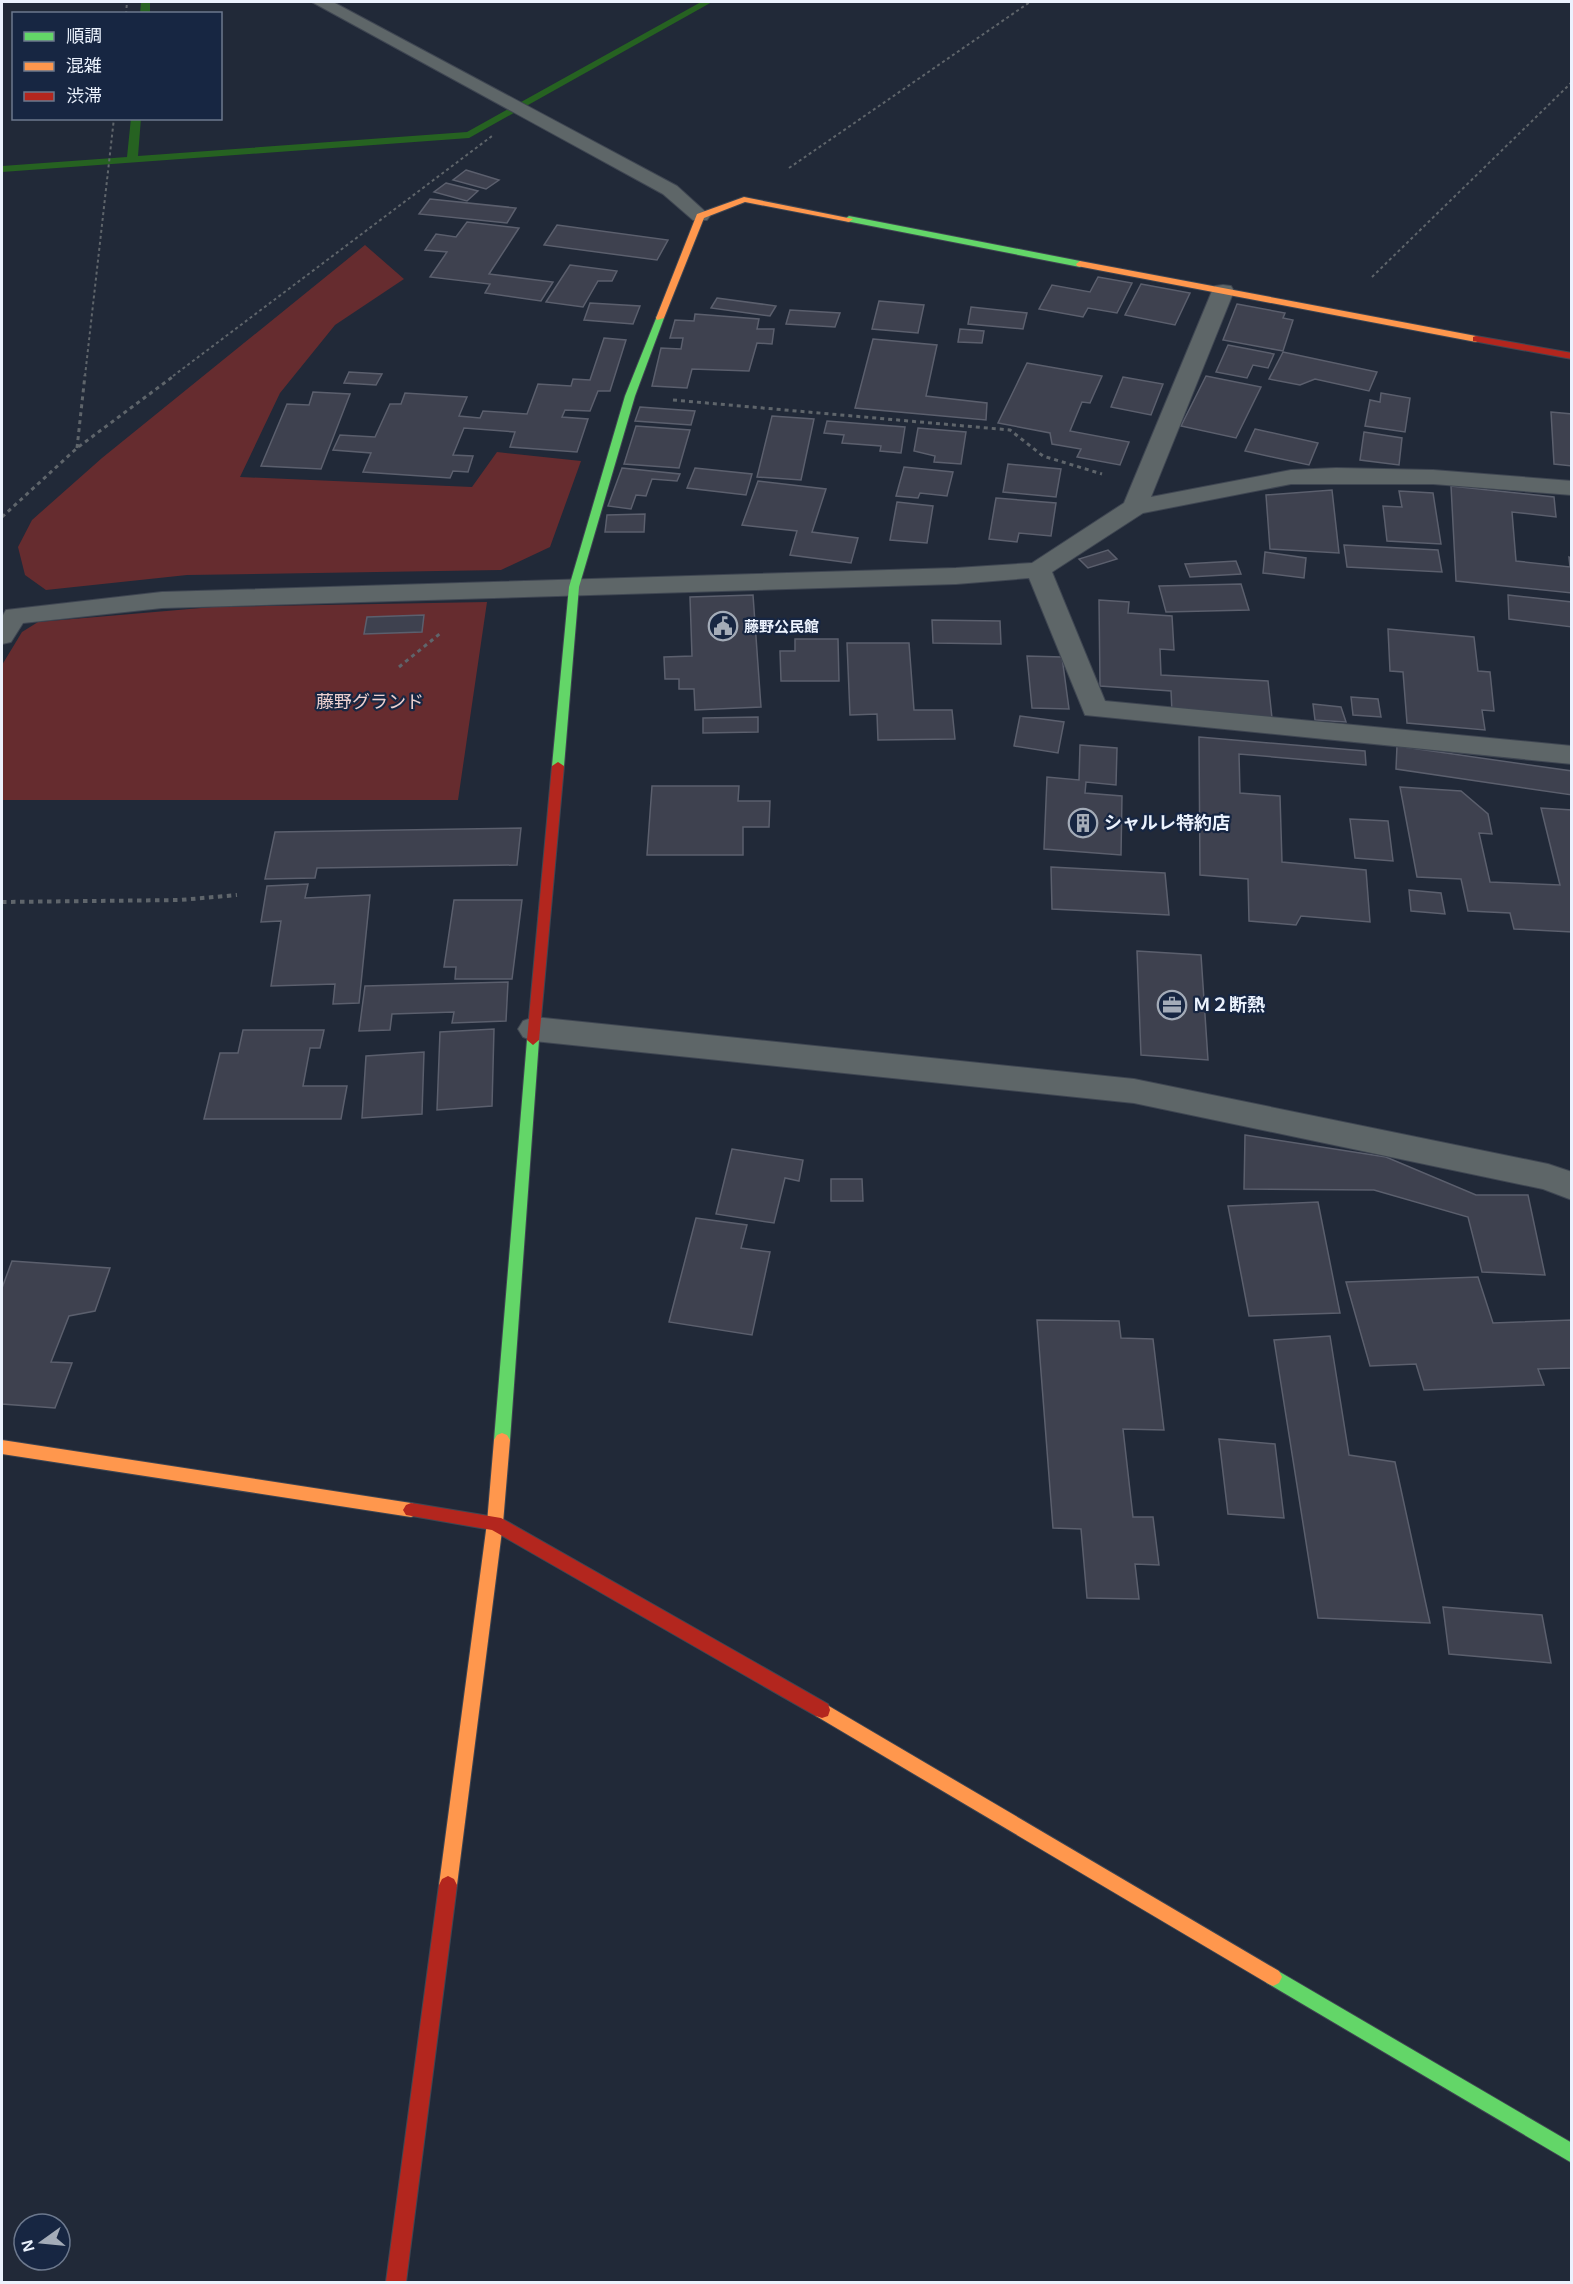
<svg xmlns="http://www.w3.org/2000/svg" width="1573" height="2284" font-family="Arial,'Noto Sans JP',sans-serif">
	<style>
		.green { fill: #662c2f }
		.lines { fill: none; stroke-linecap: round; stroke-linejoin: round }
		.stream { fill: #266221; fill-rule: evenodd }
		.building { fill: #3e414f; stroke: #5b5f6d; stroke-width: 1.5 }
		.street-casing { stroke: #3f4652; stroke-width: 2 }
		.fast-casing { stroke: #3f4652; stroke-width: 2 }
		.slow-casing { stroke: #3f4652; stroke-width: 2 }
		.jam-casing { stroke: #3f4652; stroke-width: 2 }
		.path-far2 { stroke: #5f656b; stroke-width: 2; stroke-dasharray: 3 3; stroke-linecap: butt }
		.path-far1 { stroke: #5f656b; stroke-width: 3; stroke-dasharray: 4 4; stroke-linecap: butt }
		.path { stroke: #5f656b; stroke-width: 4; stroke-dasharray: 4.5 4.5; stroke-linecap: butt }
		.street { fill: #5e6668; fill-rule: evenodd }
		.fast { fill: #63d668; fill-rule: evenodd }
		.slow { fill: #ff974d; fill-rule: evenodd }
		.jam { fill: #b3261e; fill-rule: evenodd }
		.labels { text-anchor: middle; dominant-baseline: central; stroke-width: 4.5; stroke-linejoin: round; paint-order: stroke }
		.far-poi-label { font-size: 15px; font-weight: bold; fill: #ebf2fd; stroke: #172642; text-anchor: start }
		.park-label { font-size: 18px; fill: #edd1d0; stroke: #172642 }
		.poi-label { font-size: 18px; font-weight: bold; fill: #ebf2fd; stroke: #172642; text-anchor: start }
	</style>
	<rect width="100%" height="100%" fill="#212938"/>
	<path class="green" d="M365 245 404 279 335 325 280 393 240 477 472 487 497 452 581 461 550 547 501 570 187 575 46 590 25 575 18 547 32 520 102 458Z
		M487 602 458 800H2V665L22 632 38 622 213 607Z"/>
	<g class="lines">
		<path class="stream" d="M141 2H150V14H140Z
			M701 2H712L469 138 2 172V166L127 157 131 118H141L138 156 467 132Z"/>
	</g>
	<path class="building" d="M466 170 499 180 486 189 453 180Z
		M446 183 478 191 467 201 434 192Z
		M430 199 516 208 507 223 419 214Z
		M467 222 519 228 489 274 553 282 541 301 485 293 490 284 430 277 447 252 425 250 436 234 456 237Z
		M557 225 668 240 657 260 544 245Z
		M570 265 617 271 612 281H598L583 307 546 302Z
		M1098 277 1132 283 1117 313 1088 308 1083 317 1039 309 1052 285 1090 292Z
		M1141 284 1190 293 1175 325 1125 315Z
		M717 298 776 306 770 316 711 308Z
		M879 301 924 305 918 333 872 329Z
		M590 303 640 306 633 324 584 320Z
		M1237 304 1285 313 1283 318 1293 320 1283 351 1223 340Z
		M971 307 1027 313 1023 329 968 324Z
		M790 310 840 313 835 327 786 324Z
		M695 314 759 319 757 329H774L772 344 757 343 749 371 692 369 687 388 652 386 661 348 681 349 683 338H670L675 320 694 321Z
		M960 329 984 331 982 343 958 342Z
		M604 338 626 340 610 391H598L590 411 565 410 562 417 588 419 577 452 510 447 515 432 464 428 453 455 473 456 468 472 453 471 450 478 363 472 371 453 333 450 340 435 375 437 390 404H401L405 393 467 397 459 416 480 418 483 411 527 414 538 384 571 386 573 379 590 380Z
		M873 339 937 345 926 396 987 403 986 420 855 408Z
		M1228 345 1274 354 1268 368 1253 365 1247 378 1216 372Z
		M1283 352 1377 372 1369 391 1315 379 1300 385 1269 379Z
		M1027 363 1102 376 1090 403 1082 402 1070 431 1129 442 1120 465 1077 457 1081 449 1052 444 1050 433 998 423Z
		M349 372 382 374 376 385 344 383Z
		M1206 376 1261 387 1236 438 1181 426Z
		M1123 377 1163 384 1151 415 1111 407Z
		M313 392 350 394 321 469 261 466 287 404 309 405Z
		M1381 393 1410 398 1405 432 1365 426 1370 400 1380 402Z
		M640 407 695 411 691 425 635 421Z
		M1551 412 1572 414V466L1554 464Z
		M772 416 814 419 801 480 757 477Z
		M827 421 905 427 901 453 880 451 881 446 842 443 844 435 824 433Z
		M636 426 690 430 679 468 624 464Z
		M918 428 966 432 961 464 934 462 935 456 914 451Z
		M1255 429 1318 443 1309 465 1245 451Z
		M1364 432 1402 438 1399 465 1360 460Z
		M1008 464 1061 469 1056 497 1003 492Z
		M904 467 953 472 947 496 920 493 918 498 896 496Z
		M622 468 680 474 677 481 652 479 646 496 636 495 631 509 608 506Z
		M695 468 752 474 746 495 687 488Z
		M758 481 826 489 812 532 858 538 851 563 790 555 797 531 742 525Z
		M1451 486 1554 497 1556 517 1512 512 1516 561 1570 567 1569 557 1572 558V593L1456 581Z
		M1332 490 1339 553 1270 549 1266 495Z
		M1399 491 1433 493 1441 544 1387 541 1383 506 1402 507Z
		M996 498 1056 503 1051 536 1019 533 1017 542 989 539Z
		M897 502 933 506 927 543 890 540Z
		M645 514 644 532H605L607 515Z
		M1344 545 1438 550 1442 572 1347 567Z
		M1108 550 1117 559 1088 568 1079 559Z
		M1265 552 1306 558 1304 578 1263 573Z
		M1236 561 1241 574 1190 577 1185 564Z
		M1241 584 1249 610 1166 612 1159 586Z
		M753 595 761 707 695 710 694 689H679V679H665L664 657 692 656 690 597Z
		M1508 595 1572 602V627L1509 619Z
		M1099 600 1129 602 1128 613 1172 616 1174 650 1160 649 1161 675 1268 681 1272 718 1172 712 1171 691 1100 686Z
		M424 615 422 632 364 634 367 617Z
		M932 620 1000 621 1001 644 933 643Z
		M1388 629 1474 637 1478 671 1490 672 1494 711 1482 710 1485 730 1407 723 1403 672 1390 671Z
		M795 639H838L839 681H781L780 651H795Z
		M847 643H909L914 710H952L955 739 878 740 877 714 850 715Z
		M1027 656 1062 657 1069 709 1032 708Z
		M1351 697 1378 699 1381 717 1353 715Z
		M1313 704 1341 707 1346 722 1315 720Z
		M1020 716 1064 722 1058 753 1014 746Z
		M758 717V732L703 733V718Z
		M1199 737 1365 751 1366 765 1239 754 1240 793 1280 796 1282 862 1366 870 1370 922 1301 916 1296 925 1249 921 1248 879 1200 875Z
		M1080 745 1117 748 1116 785 1086 782 1085 793 1122 796 1121 855 1044 849 1047 777 1079 780Z
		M1397 746 1572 771V795L1396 769Z
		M652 786H739L738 801H770L769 827H743V855H647Z
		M1400 787 1461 791 1488 814 1492 834 1479 833 1490 882 1560 885 1541 808 1572 810V932L1514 929 1510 913 1468 911 1461 879 1417 877Z
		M1350 819 1388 821 1393 861 1355 858Z
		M521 828 517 865 317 868 315 878 265 879 275 832Z
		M1051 867 1165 873 1169 915 1052 909Z
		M308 884 305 898 370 895 359 1003 333 1004 335 984 271 986 281 921 261 922 267 886Z
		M1409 890 1441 893 1445 914 1411 911Z
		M454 900H522L512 979H455L456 967H444Z
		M1137 951 1201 955 1208 1060 1141 1055Z
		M508 982 506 1021 452 1023 454 1012 392 1014 390 1030 359 1031 365 986Z
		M494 1029 492 1106 437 1110 440 1032Z
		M243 1030H324L320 1048H310L303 1086H347L341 1119H204L220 1053H238Z
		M424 1052 422 1114 362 1118 366 1056Z
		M1245 1135 1386 1157 1476 1195H1528L1545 1275 1482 1272 1468 1217 1374 1190 1244 1189Z
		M732 1149 803 1160 799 1181 785 1178 774 1223 716 1214Z
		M831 1179H862L863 1201H831Z
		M1318 1202 1340 1313 1249 1316 1228 1206Z
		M696 1218 747 1225 741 1248 770 1252 752 1335 669 1322Z
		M12 1261 110 1268 95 1311 69 1316 51 1362 72 1363 55 1408 2 1404V1288Z
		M1478 1277 1493 1323 1572 1320V1368L1538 1369 1544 1385 1424 1390 1416 1364 1370 1366 1346 1282Z
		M1037 1320 1119 1321 1121 1338 1153 1339 1164 1430 1123 1429 1133 1517H1153L1159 1565 1135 1564 1139 1599 1087 1598 1081 1529 1053 1528Z
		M1330 1336 1349 1455 1395 1462 1430 1623 1318 1618 1274 1340Z
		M1219 1439 1275 1444 1284 1518 1228 1514Z
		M1443 1607 1542 1615 1551 1663 1449 1654Z"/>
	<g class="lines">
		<g class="street-casing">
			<path id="street" d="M312 2H333L677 186 710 216 707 220H693L663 194Z
				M1223 285 1231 286 1234 291 1151 497 1291 470 1336 468 1433 470 1572 481V495L1433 484H1291L1143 513 1052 572 1105 701 1572 746V764L1085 715 1029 578 956 584 162 608 23 623 11 642 2 644V617L6 610 162 592 956 568 1032 563 1124 503 1212 291 1215 286Z
				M534 1017 1134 1079 1548 1164 1572 1172V1200L1543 1189 1134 1103 534 1041 523 1037 518 1029 523 1021Z"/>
		</g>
		<g class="fast-casing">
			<path id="fast" d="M849 216 1080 261 1084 264 1080 267 846 221 845 219Z
				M657 316 664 318 635 396 579 587 564 766 558 770 552 766 569 587 625 396Z
				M533 1035 539 1040 510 1440 507 1445 502 1447 497 1445 494 1440 527 1040Z
				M1273 1968 1572 2143V2163L1267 1983 1264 1977 1267 1971Z"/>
		</g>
		<g class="slow-casing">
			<path id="slow" d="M744 197 853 219 849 222 745 202 704 218 664 318 657 320 656 318 697 214Z
				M1080 261 1476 336 1481 339 1476 342 1077 266 1076 264Z
				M502 1433 507 1435 510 1440 503 1523 457 1885 454 1891 448 1894 442 1891 439 1885 487 1523 494 1440 497 1435Z
				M2 1440 411 1503 416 1505 419 1510 416 1515 411 1517 2 1454Z
				M822 1702 1279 1971 1282 1977 1279 1983 1273 1986 1267 1983 816 1716 814 1710 816 1704Z"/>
		</g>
		<g class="jam-casing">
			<path id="jam" d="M1476 336 1572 353V359L1473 341V337Z
				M558 762 564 766 539 1040 533 1045 527 1040 552 766Z
				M411 1503 501 1518 828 1704 830 1710 828 1716 822 1718 816 1716 492 1530 406 1515 403 1510 406 1505Z
				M448 1876 454 1879 457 1885 406 2282H386L439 1885 442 1879Z"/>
		</g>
		<path class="path-far2" d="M126 14 127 2
			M789 168 1030 2
			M1372 277 1572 82
			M85 376 114 118
			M173 376 492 136"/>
		<path class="path-far1" d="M673 400 1010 430 1043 456 1102 474
			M77 448 85 375
			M2 517 77 448 175 375
			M399 667 442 632"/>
		<path class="path" d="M2 902 180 900 237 895"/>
		<use href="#street" class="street"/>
		<use href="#fast" class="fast"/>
		<use href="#slow" class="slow"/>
		<use href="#jam" class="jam"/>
	</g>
	<defs>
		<g id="civic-ring" transform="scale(1.5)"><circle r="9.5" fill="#172642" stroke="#a4acb8" stroke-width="1.5"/><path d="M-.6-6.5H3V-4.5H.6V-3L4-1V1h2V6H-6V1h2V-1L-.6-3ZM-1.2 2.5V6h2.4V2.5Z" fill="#a4acb8"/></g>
		<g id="building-ring" transform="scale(1.5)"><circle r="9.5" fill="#172642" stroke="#a4acb8" stroke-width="1.5"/><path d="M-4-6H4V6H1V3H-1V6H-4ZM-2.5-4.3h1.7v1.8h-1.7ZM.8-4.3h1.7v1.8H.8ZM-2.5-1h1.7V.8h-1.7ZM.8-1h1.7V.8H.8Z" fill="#a4acb8"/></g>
		<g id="office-ring" transform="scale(1.5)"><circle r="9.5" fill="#172642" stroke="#a4acb8" stroke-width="1.5"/><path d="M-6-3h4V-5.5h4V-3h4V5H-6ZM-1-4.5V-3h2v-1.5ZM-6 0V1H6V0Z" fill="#a4acb8"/></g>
	</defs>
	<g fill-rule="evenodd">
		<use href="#civic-ring" x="723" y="626"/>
		<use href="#building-ring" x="1083" y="823"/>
		<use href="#office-ring" x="1172" y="1005"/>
	</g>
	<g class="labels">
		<g class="far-poi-label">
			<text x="744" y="626">藤野公民館</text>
		</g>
		<g class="park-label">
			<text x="370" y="702">藤野グランド</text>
		</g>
		<g class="poi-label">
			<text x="1104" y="823">シャルレ特約店</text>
			<text x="1193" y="1005">Ｍ２断熱</text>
		</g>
	</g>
	<rect width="1573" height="2284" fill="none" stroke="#ebf2fd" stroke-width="6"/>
	<rect x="12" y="12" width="210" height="108" fill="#172642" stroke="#6c788d" stroke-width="1.5"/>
	<rect x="24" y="32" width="30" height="9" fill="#63d668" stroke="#6c788d" stroke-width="1.5"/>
	<text x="66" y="42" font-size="18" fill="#ebf2fd">順調</text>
	<rect x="24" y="62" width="30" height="9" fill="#ff974d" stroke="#6c788d" stroke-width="1.5"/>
	<text x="66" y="72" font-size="18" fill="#ebf2fd">混雑</text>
	<rect x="24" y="92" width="30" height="9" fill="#b3261e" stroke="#6c788d" stroke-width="1.5"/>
	<text x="66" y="102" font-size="18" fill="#ebf2fd">渋滞</text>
	<g transform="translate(42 2242) rotate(255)"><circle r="28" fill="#172642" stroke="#6c788d" stroke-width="1.5"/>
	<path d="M0-4.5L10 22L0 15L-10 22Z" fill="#a4acb8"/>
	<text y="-9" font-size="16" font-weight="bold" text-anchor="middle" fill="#ebf2fd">N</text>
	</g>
</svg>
